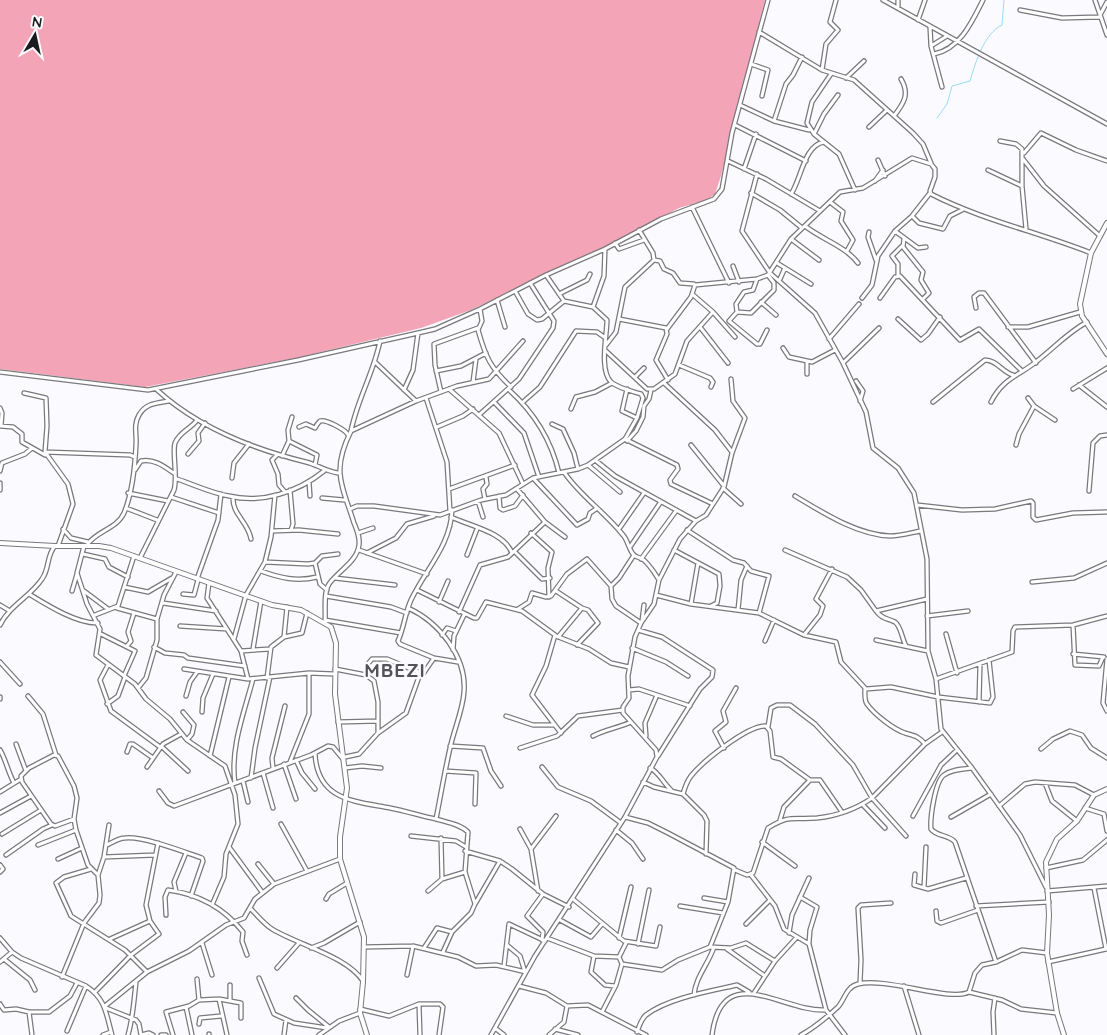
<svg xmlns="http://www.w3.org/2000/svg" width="1107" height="1035" font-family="Quicksand,sans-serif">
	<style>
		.forest { fill: #f4a4b7 }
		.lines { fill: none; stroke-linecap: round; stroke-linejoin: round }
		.stream { stroke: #9adbfa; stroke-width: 1 }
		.minor-casing { stroke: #79787d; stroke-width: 5.5 }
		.tertiary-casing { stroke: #79787d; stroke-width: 6 }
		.minor { stroke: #fff; stroke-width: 3 }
		.tertiary { stroke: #fff; stroke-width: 4 }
		.labels { text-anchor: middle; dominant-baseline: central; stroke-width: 4.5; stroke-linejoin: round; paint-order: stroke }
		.district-label { font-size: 19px; font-weight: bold; letter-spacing: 1px; fill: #535257; stroke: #fbfafe }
	</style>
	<rect width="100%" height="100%" fill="#fbfafe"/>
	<path class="forest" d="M0 0H765L721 176 715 194 707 200 679 208 607 246 471 310 421 328 296 358 145 387 0 369Z"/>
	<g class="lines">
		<path class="stream" d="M937 118 947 104 952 86 970 81C976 61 984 34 1002 25L1004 0"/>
		<g class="minor-casing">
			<path id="minor" d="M883 0 1107 124
				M1095 0 1107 35
				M898 8V0
				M1020 10 1062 18 1100 17
				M1100 15 1107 2
				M918 20 925 0
				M930 27 931 46 942 87
				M759 32 822 70 854 80 913 133 923 144 931 163
				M931 46 947 36
				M934 54C960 49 972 22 983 0
				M751 64 768 70 762 96
				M822 70 826 44 838 30 830 22 836 0
				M831 74 812 102 807 123 814 134 839 154 855 190
				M846 78 864 61
				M740 105 774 121 809 130
				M894 116C904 103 910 94 901 79
				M774 121 786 84 793 75 802 57
				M735 125 806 161
				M869 127 887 110
				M814 134 824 114 838 95
				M1000 141 1016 144 1022 149V186
				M1024 153 1041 133 1076 150 1107 161
				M1023 159 1044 186 1100 236
				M878 160 885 176
				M728 161 766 179 820 211
				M744 169 756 134
				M988 170 1022 186 1026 229
				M757 174 742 231 770 273
				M875 181 883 170
				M751 193 780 210 802 228
				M791 194C801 180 804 145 824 142
				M830 202 843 212 841 221 853 240 847 251
				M692 207 729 283
				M912 216 919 223 943 229 950 216 962 210
				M805 226C823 240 845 246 858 263
				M895 231 918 248 926 247
				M869 232 868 237 876 260
				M791 239 819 260
				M904 239 903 247 923 272 921 280 929 293 923 299
				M615 243 619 249 644 240
				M654 260 660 261 664 269 673 273 680 283 694 284
				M777 263 811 284
				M733 266 739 282
				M770 273 815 313 843 363 866 412 873 448 898 468 914 493 927 559 928 651 936 679 941 729 972 768 1020 835 1046 887
				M898 276V264L892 256 902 246
				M779 281 785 268
				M515 291 528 314 537 320 542 319 564 301
				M559 294 587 280 590 274
				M692 294 713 312 735 337
				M862 298 872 285 878 256 895 231 912 216 930 193
				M880 298 895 277 900 276 960 340 979 329 1021 370
				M497 300 505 327
				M761 302 776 315
				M593 307 604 276 605 249
				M976 308 974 297 979 293H984L1036 363
				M480 309 482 321 478 330C486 358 490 367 511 387
				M737 312 736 304 744 292 753 290 757 279
				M619 319 666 328 667 334 656 360 668 380
				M898 319 921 340 928 334 940 317
				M700 327 728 363
				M1008 327H1028L1080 312
				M667 329 691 297 695 285 757 279 768 275 791 239 840 192 863 188 912 158 931 164 935 169V177L930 191 931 194C982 220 1038 232 1091 253
				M767 330 760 344H757L729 321 737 312 751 313 774 290V283L768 275
				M829 339 859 304
				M606 345 616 332 625 287 654 260 653 253 639 230
				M783 348 789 357 812 362 835 350
				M606 351 647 389H654L675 374 687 341 713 312
				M807 361V374
				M375 362 416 401
				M843 363 879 328
				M679 365 710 378 713 382 711 387
				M436 371 461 366 486 353
				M0 372 148 390 298 360 418 333 435 329 480 309 546 275 605 249 661 219 714 199 722 189 732 133 768 0
				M635 377 644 368
				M856 381 863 391 860 401
				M473 382 476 359
				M664 383 715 430 732 452
				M1079 385 1107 407
				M156 389C197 427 253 449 306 462 318 465 325 471 338 473
				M449 389 499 433 523 484
				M508 389C534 412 551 439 559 473
				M627 389 622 411 637 418
				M1073 389 1107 368
				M404 390 413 370 418 333
				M441 392 435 365 434 344 478 328
				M24 393 46 398 47 426 45 452 68 484 73 504 58 546
				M426 398 447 462 450 511
				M1028 398 1034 406 1055 420
				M494 402 524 433 539 477
				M523 402 540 387 576 331 597 332 604 337
				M933 402 985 360C997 360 1002 372 1013 375
				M991 402C1003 378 1019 376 1037 361 1054 348 1067 333 1087 322
				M0 408 2 413 1 426
				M571 409 576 397 595 392 612 383
				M480 414 519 379 553 328 554 321 530 283
				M552 424 563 429 574 453 578 469
				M0 426 13 427 22 434V442L45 455
				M299 427 306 424 315 428C316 426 319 422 320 421 326 419 346 430 348 435
				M437 427 463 416 473 409
				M351 431C357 400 374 372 380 341
				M625 439 677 465 678 469 670 480 671 484 713 504
				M289 441 317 455 315 465
				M627 441 636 431 643 417 644 406 649 399 651 390
				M691 445 724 486
				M1016 445 1019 434 1034 406
				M45 452 130 455 135 457
				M188 454 199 441 198 433 205 423
				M277 455 272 460 278 474 279 485 285 492
				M282 456 289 441 288 430 292 417
				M595 460 615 476 696 521
				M588 465 620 492
				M135 470 141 461C154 458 165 467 175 474
				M0 471 2 463 25 454 32 448
				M564 472C580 496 605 512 623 535 628 540 629 551 634 555 636 557 640 558 641 558 649 563 654 572 659 580
				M232 478 234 463 249 444
				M533 478 577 525 588 519 590 513 596 509
				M177 479C195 485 211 493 229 496 262 504 298 492 324 471
				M309 482 310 496
				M0 483V490
				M723 488 741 504
				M449 489 515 465
				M290 490 293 524 291 530
				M1089 491 1093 443 1100 436 1107 435
				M128 493 168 501
				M499 496 500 508 503 510 515 506 523 495
				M795 496C822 512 857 535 890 536 900 536 910 533 920 531
				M171 497 219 513
				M233 497C232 515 248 521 251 539
				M322 498 344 500
				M485 499 483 489 487 484 486 477
				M478 501 483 517
				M917 505 962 510 995 509 1031 501 1033 503V517L1036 520 1073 513 1107 512
				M126 508 157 520
				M350 509 357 506H374L440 515 481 500 506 495 533 478 578 469 588 465 625 439 637 418 643 398 641 394C631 391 618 388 611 382 599 370 607 335 607 320L593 307 564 301 546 275
				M452 510C451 545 425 570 411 600 405 613 404 628 398 641L400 644 434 658 458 662
				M451 517C470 526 504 532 512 553
				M545 522 565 537
				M63 529 71 538 88 542
				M619 529 644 493
				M687 530 733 560 744 563 751 571 769 576 759 613
				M272 531 299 530 338 534
				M358 533 373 528
				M531 533 552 552 548 568 549 597
				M87 545C96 531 117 529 124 513 132 494 135 466 136 445 137 435 133 425 139 415 146 403 157 403 169 401
				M84 546 77 573 87 604 100 629 96 655 135 684 146 699 170 719 187 740 225 766 235 795 238 824 226 854 224 877 212 905
				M630 547 660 503
				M359 550 427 574
				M674 550 719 574 720 586 717 603 711 606
				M785 550 847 577 861 590 876 611 927 599
				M514 551 542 579 550 578
				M367 553 396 538 407 524 434 516
				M83 554 105 559 109 567 128 577
				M467 555 477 529
				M140 558 174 490C178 477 172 452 175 443 180 431 191 429 197 420
				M641 559 676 511
				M265 562 308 564 315 563 322 556 338 554
				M315 563 320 584 327 590
				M261 571C280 578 297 582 317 577
				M335 578 395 585
				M197 579 218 520 221 494
				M1032 582 1074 578 1107 563
				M209 583 207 598 241 651 248 679
				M611 586 619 578 634 555
				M124 587 148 592 172 578
				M417 590 474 618H477L486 602 522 611 555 635 546 666 532 695 561 733
				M72 591 77 574
				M84 591 108 609
				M556 591 582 608 558 637
				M29 594C47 605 77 624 98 623
				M183 594 194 595 198 580
				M656 595 691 604 759 613 804 635 836 642 841 662 866 689 891 687 938 697 990 703 993 697 989 660
				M326 596 391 607 407 613
				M439 602 448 581
				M163 603 216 611
				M691 604 698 563
				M0 605 10 611
				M117 608 157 619
				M408 608C439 622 467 657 464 692 463 709 455 727 451 744 445 769 441 794 436 819
				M518 609 529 602 532 593 546 597 551 596 567 574 587 559 611 586 612 599 616 606 641 623
				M738 610 741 580 747 566
				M459 612 480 565 508 557 545 522 517 489
				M877 612C883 620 888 618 895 622 901 626 902 639 906 646
				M95 615 118 606 134 556
				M927 616 968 611
				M325 620 401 633
				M642 621 644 605
				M325 622C326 611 323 593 329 584 338 571 357 562 359 545 360 537 357 530 354 523 342 485 331 471 351 431L416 401 457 386 489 379 523 341
				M0 625C9 606 31 596 42 579 50 568 46 556 55 546
				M1073 625 1075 665 1099 666 1103 657
				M180 626 227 629
				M638 630 662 637 713 670 712 677 700 689 658 756
				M101 634 135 651 124 676
				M946 634 957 673
				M442 635 447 628 456 631
				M804 635 820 615 823 606 816 599 832 569
				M556 636 589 649 611 663 629 667
				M284 637 287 607
				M234 639 246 595 265 562 271 537 275 495
				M876 640 928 651
				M765 641 774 620
				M577 645 598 623 588 610 582 608
				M127 646 131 641 128 632 134 613
				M154 647 165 653 184 655 188 658 245 666
				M632 648 666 662 688 676
				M253 649 261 601
				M453 650 454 636 464 615
				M241 651 270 649
				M1073 654 1104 657
				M1107 659 1103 703 1107 711
				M0 662 20 684
				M108 665 100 680 111 711 160 747
				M367 665 372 659H387L423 674 434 658
				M184 669 248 679 309 673 334 674
				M335 669 366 675 374 681 378 702V733
				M267 678 271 647 284 637 302 633 307 613
				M936 679 1012 652 1013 631 1015 627 1073 625 1107 616
				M138 688 146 678 157 640V619L164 595 176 572
				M865 688C865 693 864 700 867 704 874 714 893 729 905 733 915 736 918 736 925 744
				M629 690 639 689 690 706
				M28 696 43 714 56 755
				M186 696 190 682 197 672
				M0 697V699
				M979 702 980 664
				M107 704 118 696 125 677
				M183 712 194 725 192 734 187 740
				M202 712 203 698 213 674
				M506 716 533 725H554
				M338 722 378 721
				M768 727 771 708 777 705H790L815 724 853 765 872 798 906 836
				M593 736C606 729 618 728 631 722
				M646 736 645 723 657 695
				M16 744 26 771
				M161 746 188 771
				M450 746 483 748 491 771 501 786
				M520 748 557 736 578 716 623 710
				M724 748 715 731 726 722 723 711 736 688
				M1041 749 1053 739 1070 731 1082 735 1091 748 1107 758
				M0 750C6 760 8 772 14 783
				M127 752 130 744H133L153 758
				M315 753C317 800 353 801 390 808 406 811 421 816 436 819 446 822 460 824 468 832L465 872 475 904 471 913 452 932 443 952
				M210 756 229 677
				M345 757 359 754 378 733 406 713 420 674
				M296 760 302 773 315 789
				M290 762 309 714V673
				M284 764 296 799
				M147 767 163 744 181 734
				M542 767 558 787 591 801 621 823
				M273 768 272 758 285 706
				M345 768 362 766 381 768
				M650 768C659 772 663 783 671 790
				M972 768C963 769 952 769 944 775 935 781 930 818 931 829 937 837 948 834 955 842L996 962
				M445 771 476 773 475 804
				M263 773 273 808
				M251 778 255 748 270 677
				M810 780H820L842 812
				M243 781 248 802
				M643 782 654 787 683 794 704 815 707 821 706 854
				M235 783C230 748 244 713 253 679
				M1045 783 1052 801 1077 821
				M159 791 168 803 174 806 311 755 328 746 333 747 343 759
				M0 792 21 779
				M683 794C685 787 687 781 691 776 703 761 748 725 766 726L770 731 773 757 781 759 810 780 784 807 780 820
				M863 805 885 828
				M999 806 1025 784 1035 782 1075 785 1094 795
				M1085 808 1104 814 1107 831
				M0 813 31 796
				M913 816 941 765 957 750
				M625 817 648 823 668 833 734 868 728 902 710 947
				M951 817 991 794
				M281 824 307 871
				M520 829 531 849 538 891
				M616 830 632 843 643 859
				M2 834 41 810
				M411 836 456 841 466 847
				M762 842 795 866
				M38 845 76 830
				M107 845C113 842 119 838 125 838 144 836 184 852 202 858L203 861 191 896
				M229 847 262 892
				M531 849 556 816
				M465 851 500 861 512 869 543 894 569 907
				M6 855 43 829 52 825
				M104 857 155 855
				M58 859 82 848
				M258 864 274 884
				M0 865 3 869 0 872
				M1046 868 1083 860 1107 840
				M91 869 64 877 56 883 71 916 125 950 147 972
				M735 870 747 875 753 873 768 828C791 814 792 820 817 818 836 816 856 809 872 798L925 744 942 732
				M915 874 914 885 928 889 966 878
				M98 875 104 857 109 825
				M751 875 775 906 784 929 809 944 826 1010 845 1035
				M442 879 465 872
				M924 888 926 847
				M176 891 174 882 186 853
				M428 891 442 879 441 838
				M1047 891 1107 886
				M800 897 817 907 810 930 809 943
				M704 898 728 902
				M326 899 329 894 347 883
				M573 899 624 941 656 946 660 927
				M475 904 500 861
				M680 906 723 913
				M976 906 1049 902
				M250 908C257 915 264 924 272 929 298 945 347 956 363 981
				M936 911 937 921 941 923 978 910
				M166 915 165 897 168 890C198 894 224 908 243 932L242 941 247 955
				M560 920 591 937 602 924
				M746 924 770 900
				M789 933 792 915 809 878
				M0 938 12 952 21 958 86 986C106 999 106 1014 112 1035
				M547 938 594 956 619 957 622 964 662 970 678 960 710 947 731 948 746 943 775 961
				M619 938 631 887
				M110 939 150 921
				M542 940 543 932 527 916 543 894
				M202 943 212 975
				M638 944 649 890
				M507 945 520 956 525 972
				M365 947 413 946 458 957 476 966 496 965 526 972
				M311 948 324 943 360 922
				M424 948 437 928 452 932
				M727 949 765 976
				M594 956 591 972 605 985 615 986
				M619 957 626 943
				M4 959 30 980 35 990
				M0 962 12 952
				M1048 962 1106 949 1094 888
				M504 966 509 924 545 941
				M277 968 299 943
				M407 975 413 946
				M62 977 84 923 99 903 100 895 98 875 88 865 76 830 74 819 77 798 74 786 58 756 54 755 29 768 21 776 22 782 51 824 55 826 74 819
				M259 978 274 1014 294 1023 327 1028
				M197 979 199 1000 219 999 241 1003V1018
				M860 983 861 960 858 908 861 905 891 903
				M519 986 546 993 567 1006 588 1005 646 1035
				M904 986 919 1035
				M95 992 131 955 159 934 150 921 146 905 158 843
				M969 992 1002 1000 1021 1009 1057 1013
				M754 993 775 961 797 937
				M694 995C695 978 709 963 714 947
				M296 998 308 1010 329 1027
				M219 999 227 1035
				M230 1001V985
				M0 1004 4 1010 16 1009 29 1012H49L70 996 77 983
				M419 1004 420 1035
				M105 1006 147 972 189 951 226 925 244 918 255 899 274 884 340 859
				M186 1007 192 1035
				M106 1008 136 1020 139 1024 141 1035
				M360 1009 389 1016 419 1004H440L443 1007 439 1035
				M29 1012 32 1035
				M602 1012 616 985 622 964
				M199 1024 200 1018 221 1016
				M495 1028 504 1035
				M555 1029 578 1035
				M67 1031 86 986
				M637 1032C639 1027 641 1019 646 1015 668 998 711 991 737 985L749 992
				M103 1035 111 1032
				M128 1035C133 1018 134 1000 136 982
				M141 1035 149 1033 153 1035
				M161 1035H166
				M173 1035 166 1012 189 1006 199 1000
				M209 1035V1034
				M284 1035 286 1020
				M319 1035 339 1021 360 1013
				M491 1035 535 956 625 817 657 757 656 750 623 713V707L629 698 628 676 635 637 641 623 654 604 659 580 680 539 696 521 706 515 724 487 732 453 745 418 733 401 731 379
				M549 1035 564 1022 567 1006
				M712 1035C722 958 784 1013 826 1010
				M801 1035C814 1028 827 1017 838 1007 845 999 846 987 858 984 886 977 950 1002 969 992L975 973 982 965 996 962 1022 950 1047 953
				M994 1035 993 1012 995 998"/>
		</g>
		<g class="tertiary-casing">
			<path id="tertiary" d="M1107 223 1091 253 1080 304 1082 316 1107 354
				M0 543 55 546H99L111 548 272 605 301 610 331 627 336 643 335 694 347 788 340 837V859L364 937 363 982 360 1013 367 1035
				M1064 1035 1057 1013 1047 953 1049 915 1046 862 1057 839 1077 821 1094 795 1107 789"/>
		</g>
		<use href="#minor" class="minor"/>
		<use href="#tertiary" class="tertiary"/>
	</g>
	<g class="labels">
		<g class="district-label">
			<text x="395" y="670">MBEZI</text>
		</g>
	</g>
	<g transform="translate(35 35) rotate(9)" stroke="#fbfafe" stroke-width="4" paint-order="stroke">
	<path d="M0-4L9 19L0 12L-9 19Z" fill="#1c1c1e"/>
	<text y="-8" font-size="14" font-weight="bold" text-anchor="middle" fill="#1c1c1e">N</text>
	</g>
</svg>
